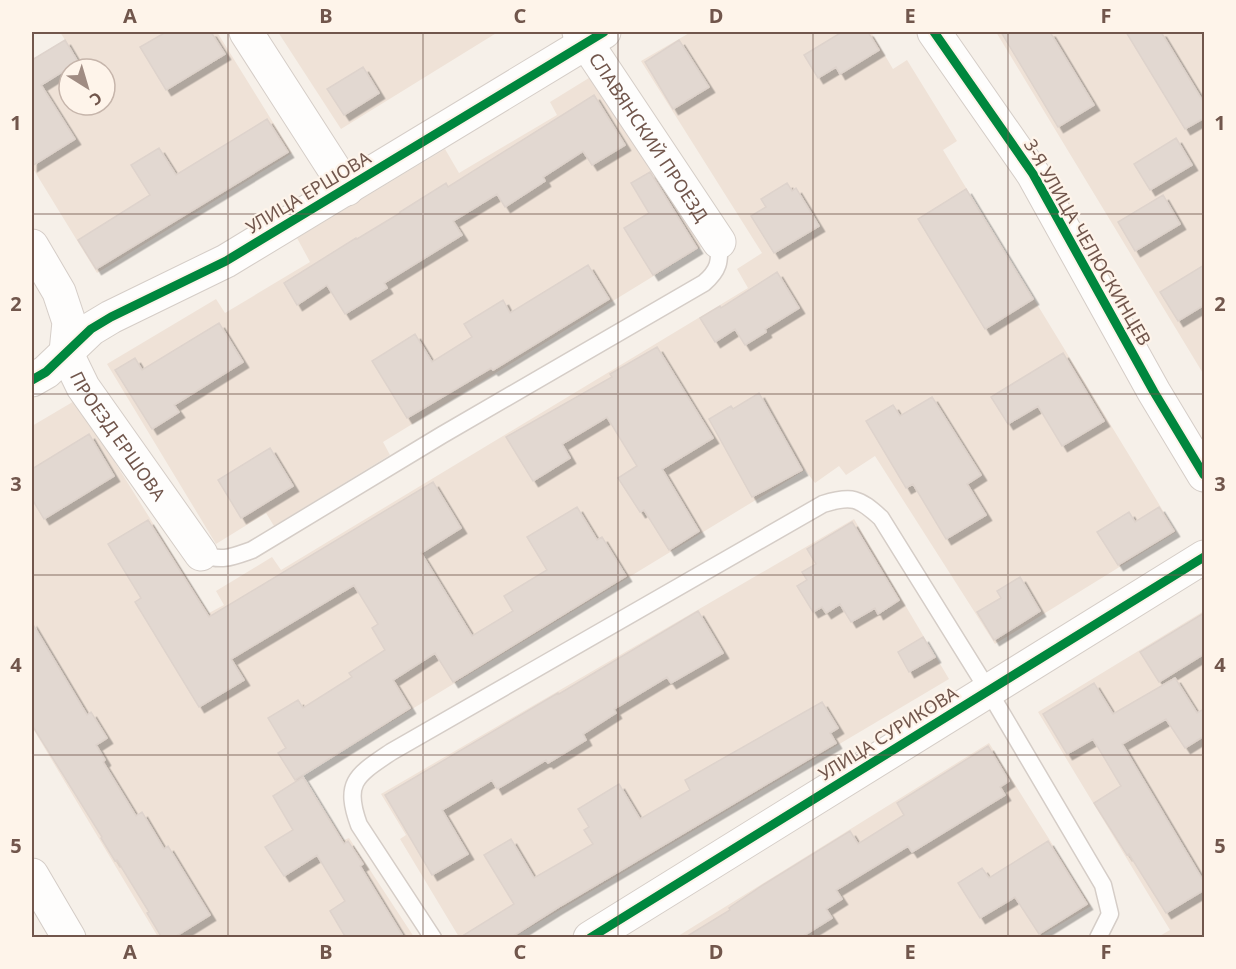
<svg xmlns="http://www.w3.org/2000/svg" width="1236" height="969" font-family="'Noto Sans',sans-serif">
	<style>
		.residential { fill: #efe2d7; fill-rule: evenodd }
		.building { fill: #e2d8d1; stroke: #ded3cc; stroke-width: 1.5; filter: url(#shadow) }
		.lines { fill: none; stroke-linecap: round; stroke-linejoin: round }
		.service-casing { stroke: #d5cdc7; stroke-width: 19 }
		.minor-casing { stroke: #d5cdc7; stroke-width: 35 }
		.secondary-casing { stroke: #d4ccc6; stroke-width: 35 }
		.service { stroke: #fefdfc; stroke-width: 16 }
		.minor { stroke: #fefdfc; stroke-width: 33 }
		.secondary { stroke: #fefdfc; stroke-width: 33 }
		.cycleway-casing { stroke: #fef4ea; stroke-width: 13 }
		.cycleway { stroke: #00873e; stroke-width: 9 }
		.grid { fill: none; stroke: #71564c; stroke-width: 1.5; stroke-opacity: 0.55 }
		.labels { text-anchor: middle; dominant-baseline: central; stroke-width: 4.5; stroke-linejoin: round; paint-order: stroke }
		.street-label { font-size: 18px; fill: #71564c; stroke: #fef4ea }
		.neatline { fill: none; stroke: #71564c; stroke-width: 2 }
		.grid-label { font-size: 20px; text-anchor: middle; font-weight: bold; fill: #71564c }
	</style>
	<defs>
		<filter id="shadow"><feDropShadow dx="5.5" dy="5.5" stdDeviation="0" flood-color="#0004"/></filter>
	</defs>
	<rect width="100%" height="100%" fill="#f6f0e9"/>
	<path class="residential" d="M60 32H217L292 153 97 273 32 167V92L79 62ZM69 69H105V105H69Z
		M278 32H498L341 129Z
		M691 32H871L893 69 907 60 957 141 943 150 1176 532 995 644 875 456 846 475 839 466 815 483 805 470 302 776 344 840 349 838 414 937H158L32 727V426L76 400 209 613 224 605 216 591 272 557 281 570 748 288 737 269 762 253 641 61Z
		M996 32H1204V375Z
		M597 73 652 169 701 247 383 442 390 455 274 526 266 513 216 544 107 364 216 299 225 313 310 262 297 238 445 149 459 173 557 115 550 102Z
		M854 519 949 679 514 937H459L400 839 406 835 381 794Z
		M1204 611V937H1158L1170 930 1038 712Z
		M989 743 1091 906 1039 937 675 938Z"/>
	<path class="building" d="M166 32H211L225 54 166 90 140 47Z
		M842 32H868L879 50 840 74 836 67 818 78 804 55Z
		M1001 32H1050L1094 105 1058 127Z
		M1126 32H1161L1204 103V118L1185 129Z
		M65 40 78 62 41 85 75 139 32 166V60Z
		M679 40 709 87 673 109 645 62Z
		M363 67 379 93 344 115 327 89Z
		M594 95 625 145 592 165 583 151 543 177 545 181 505 207 497 194 453 221 462 235 384 283 387 288 345 314 327 285 297 305 284 283 356 238 357 239 400 213V212L446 183 448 187Z
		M267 119 288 152 96 269 78 240 150 195 131 165 159 148 176 175Z
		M1176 138 1192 165 1150 190 1134 164Z
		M650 172 697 248 653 275 624 228 649 213 631 183Z
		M787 183 792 191 796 188 819 226 774 253 751 216 766 207 761 199Z
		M966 189 1033 299 985 329 918 219Z
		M1163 195 1180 224 1135 251 1118 222Z
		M588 265 609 299 493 370 491 368 407 418 372 361 415 334 432 362 472 337 464 324 503 300 510 313Z
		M1204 265V305L1178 321 1160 292Z
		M777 272 799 308 765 329 766 332 745 345 735 329 715 342 700 318 720 306 721 308Z
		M219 323 243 362 174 405 179 412 152 429 115 370 135 358 142 370Z
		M657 347 713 438 662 469 699 531 669 550 644 510 640 512 618 478 637 466 607 417 562 444 570 458 533 481 506 437 612 377 610 374Z
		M1063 353 1104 421 1062 446 1038 406 1008 424 991 397Z
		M759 393 802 470 752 497 709 419 731 406 733 409Z
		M932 397 981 475 967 484 986 515 946 539 913 484 906 488 866 421 893 405 900 416Z
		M89 434 114 476 44 519 32 499V469Z
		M270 448 293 486 241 518 218 480Z
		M433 482 461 528 421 553 472 636 513 611 504 596 547 570 527 537 577 507 597 540 602 537 626 576 453 682 435 653 393 680 410 708 295 780 278 753 286 748 268 718 298 700 303 708 352 677 349 673 385 650 372 628 378 624 354 585 231 659 244 680 199 707 135 602 141 598 108 544 148 520 209 617Z
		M1159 507 1174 531 1118 565 1097 532 1129 512 1135 522Z
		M852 522 899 600 878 614 875 608 851 622 840 604 826 613 822 607 813 612 797 586 807 580 802 572 816 564 807 549Z
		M1020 577 1040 611 994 640 977 612 1001 598 997 591Z
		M698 611 723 653 671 683 667 677 614 709 616 713 583 734 586 740 548 763 546 760 497 789 492 780 442 810 468 854 432 875 385 795 558 693 559 694Z
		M1204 613V654L1159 682 1140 652Z
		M32 623 87 715 91 712 107 738 96 745 105 760 103 762 136 816 142 812 164 849 168 846 210 915 173 938H162L147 913 149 912 117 860 115 861 101 838 102 837 32 725Z
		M923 637 935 657 909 672 898 652Z
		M1175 678 1197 713 1204 709V736L1185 748 1166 719 1122 744 1204 882V890L1166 913 1129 854 1127 855 1094 803 1121 786 1093 739 1067 754 1043 714 1094 683 1113 714Z
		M822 702 838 728 830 733 836 743 557 908 510 938H459L514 904 484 855 511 839 534 878 593 844 584 830 589 827 578 809 619 784 640 819 690 790 685 780Z
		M988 746 1009 781 1000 787 1005 795 912 852 908 846 836 890 842 899 826 909 832 918 800 938H684L730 910 729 908 763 885 850 831 858 844 904 815 897 803Z
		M303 777 344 844 348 841 363 864 360 866 404 938H346L330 911 345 901 317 855 284 876 265 847 293 830 273 796Z
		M1048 841 1087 904 1039 934 1015 897 980 918 958 883 982 868 989 878Z"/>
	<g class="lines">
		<g class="service-casing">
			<path id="service" d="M201 554C222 562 232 557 252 550L442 435 704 283C719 270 720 262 719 242
				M433 938 359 825C343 782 357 775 391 752L823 504C852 495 859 498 881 518L988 690 1103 885 1110 914 1098 938"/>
		</g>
		<g class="minor-casing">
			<g id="minor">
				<path d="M246 32 347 189"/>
				<path id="s1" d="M579 32 719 242"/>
				<path d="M934 32 1033 174 1154 392 1204 475"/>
				<path id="s2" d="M32 246 59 292 69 322 66 352 83 387 201 554"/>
				<path d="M32 380 46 372 91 329 111 317 226 261 604 32"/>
				<path d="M590 938 1204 557"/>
			</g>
		</g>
		<g class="secondary-casing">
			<path id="secondary" d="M32 875 69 938"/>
		</g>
		<use href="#service" class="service"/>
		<use href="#minor" class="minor"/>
		<use href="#secondary" class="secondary"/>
		<g class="cycleway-casing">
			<path id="cycleway" d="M934 32 1033 174 1154 392 1204 475
				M32 380 46 372 91 329 111 317 226 261 604 32
				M590 938 1204 557"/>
		</g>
		<use href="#cycleway" class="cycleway"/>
	</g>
	<path class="grid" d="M228 32V938M423 32V938M618 32V938M813 32V938M1008 32V938M32 214H1204M32 394H1204M32 575H1204M32 755H1204"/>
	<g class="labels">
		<g class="street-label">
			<text stroke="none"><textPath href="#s1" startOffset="126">СЛАВЯНСКИЙ ПРОЕЗД</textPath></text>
			<text transform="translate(308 192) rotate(-31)">УЛИЦА ЕРШОВА</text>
			<text transform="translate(1088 242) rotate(60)">3-Я УЛИЦА ЧЕЛЮСКИНЦЕВ</text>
			<text stroke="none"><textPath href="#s2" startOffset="214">ПРОЕЗД ЕРШОВА</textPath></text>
			<text transform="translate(888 733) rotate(-32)">УЛИЦА СУРИКОВА</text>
		</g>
	</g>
	<rect width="1236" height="969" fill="none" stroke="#fef4ea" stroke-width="66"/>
	<g transform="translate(87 87) rotate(143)"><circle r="28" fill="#fef4ea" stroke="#c6b5ab" stroke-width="1.5"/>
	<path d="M0-4.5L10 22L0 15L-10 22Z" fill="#a08c83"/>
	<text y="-9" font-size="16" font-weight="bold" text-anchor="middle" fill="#71564c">С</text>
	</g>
	<rect x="33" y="33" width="1170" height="903" class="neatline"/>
	<g class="grid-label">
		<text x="130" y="23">A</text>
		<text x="326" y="23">B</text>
		<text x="520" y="23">C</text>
		<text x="716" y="23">D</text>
		<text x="910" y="23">E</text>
		<text x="1106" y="23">F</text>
		<text x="16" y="130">1</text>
		<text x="1220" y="130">1</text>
		<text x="16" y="311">2</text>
		<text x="1220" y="311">2</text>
		<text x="16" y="491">3</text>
		<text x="1220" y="491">3</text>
		<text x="16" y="672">4</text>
		<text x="1220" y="672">4</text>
		<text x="16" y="853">5</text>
		<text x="1220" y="853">5</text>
		<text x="130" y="959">A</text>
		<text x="326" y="959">B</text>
		<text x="520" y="959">C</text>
		<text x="716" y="959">D</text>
		<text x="910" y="959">E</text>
		<text x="1106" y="959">F</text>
	</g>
</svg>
